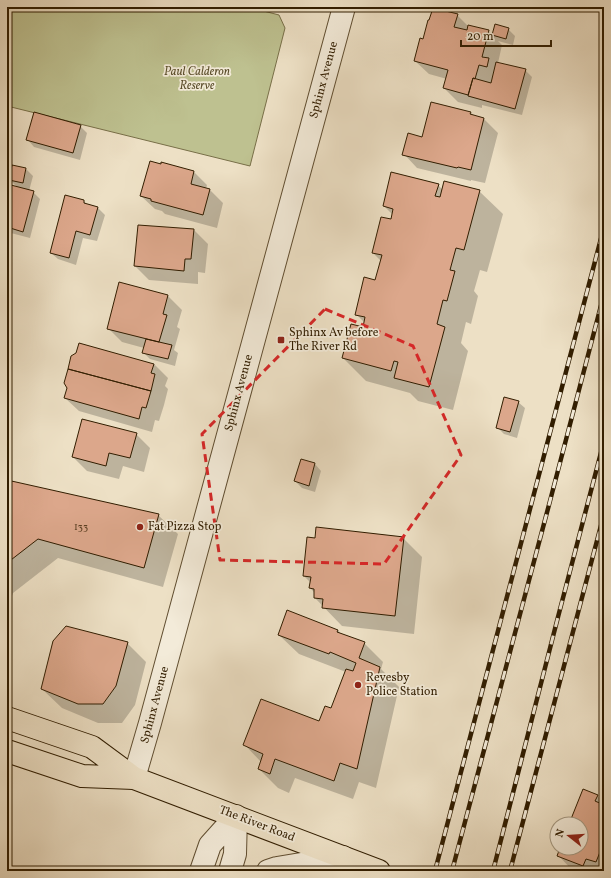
<svg xmlns="http://www.w3.org/2000/svg" width="611" height="878" font-family="Vollkorn,serif">
	<style>
		.green { fill: #bec190; stroke: #786f48 }
		.shadow { fill: #0003 }
		.building { fill: #dca78b; stroke: #311d00 }
		.lines { fill: none; stroke-linecap: round; stroke-linejoin: round }
		.minor-casing { stroke: #604e31; stroke-width: 24 }
		.major-casing { stroke: #311d00; stroke-width: 24 }
		.minor { stroke: #f3ebd9; stroke-width: 22 }
		.major { stroke: #ede0c5; stroke-width: 22 }
		.rail-casing { stroke: #311d00; stroke-width: 4.5 }
		.rail { stroke: #f3ebd9; stroke-width: 3; stroke-dasharray: 9; stroke-linecap: butt }
		.marked { fill: none; stroke: #d62828; stroke-width: 3; stroke-dasharray: 8 5; stroke-linejoin: round }
		.poi-dot { fill: #8f2418; stroke: #f3ebd9; stroke-width: 1.5 }
		.labels { text-anchor: middle; dominant-baseline: central; stroke-width: 3.5; stroke-linejoin: round; paint-order: stroke }
		.number-label { font-size: 10px; fill: #5c4023 }
		.park-label { font-size: 12px; font-style: italic; fill: #5b4e2b; stroke: #f3ebd9 }
		.street-label { font-size: 12px; fill: #311d00; stroke: #f3ebd9 }
		.poi-label { font-size: 12px; fill: #311d00; stroke: #f3ebd9; text-anchor: start }
	</style>
	<rect width="100%" height="100%" fill="#ede0c5"/>
	<filter id="stains"><feTurbulence type="fractalNoise" baseFrequency=".005" numOctaves="4"/><feColorMatrix values="0 0 0 0 .2 0 0 0 0 .09 0 0 0 0 .02 0 0 0 .5 -.17"/></filter>
	<radialGradient id="worn" r=".72"><stop offset=".6" stop-color="#630" stop-opacity="0"/><stop offset="1" stop-color="#630" stop-opacity=".3"/></radialGradient>
	<path class="green" d="M7 7H248L279 15 285 28 250 166 7 106Z"/>
	<path class="shadow" d="M478 7H490L489 10Z
		M494 7H508L507 10Z
		M457 15 469 27 488 31 492 35 496 25 508 29 515 36 513 45 498 41 502 45 498 63 525 70 532 77 522 115 482 105V108L458 102 444 88 447 79 429 74 415 61 424 40Z
		M431 103 471 113 474 116 484 119 498 133 485 183 471 180V181L417 168 404 154 423 138Z
		M80 126 87 133 80 160 34 147 28 140Z
		M26 169 33 176 29 191 33 192 40 199 30 238 7 232V185L18 188 10 180Z
		M193 171 207 185 206 189H209L223 203 217 228 165 214 162 211 155 209 141 196Z
		M438 185 443 190 479 191 503 214 487 272 480 270 474 291 478 296 471 324 466 322 461 343 468 351 453 410 418 401 410 393 366 381 343 358 364 328 365 323 356 314 376 281 381 261 373 253 391 221 393 215 384 206Z
		M84 201 87 205 98 208 105 215 97 241 83 238 76 265 58 259 51 253Z
		M139 226 194 230 208 244 205 273 198 272V284L149 280 135 266Z
		M120 284 168 296 182 310 177 327 180 329 174 350 178 353 175 366 150 359 143 352 144 348 122 342 108 328Z
		M80 344 154 364 168 378 165 386 168 389 164 405 159 421 155 420 152 432 79 411 65 398Z
		M518 402 525 408 517 438 504 434 497 427Z
		M136 434 150 448 144 472 123 466 119 479 87 471 73 457Z
		M315 464 321 471 315 492 302 488 295 481Z
		M7 481 158 515 178 534 163 587 58 558 13 593 7 610Z
		M403 538 422 557 414 634 342 626 315 598V593L310 588 311 583 304 576Z
		M338 630 341 634 364 643 383 662 381 669 399 687 376 788 359 782 353 799 295 778 289 793 278 788 259 769 261 762 245 745 320 722 332 710 346 672 299 654 279 635Z
		M127 643 146 662 135 705 122 723H98L62 708 42 689Z
		M597 796 604 802V871H576L571 869 558 855 561 848H581V824H570Z"/>
	<path class="building" d="M433 8 458 14 454 27 467 30 468 25 489 30 482 57 489 58 487 67 479 65 475 79 473 78 468 95 443 88 448 70 414 61 420 38 423 39 428 20H429Z
		M495 24 509 28 506 39 492 35Z
		M496 62 526 69 515 109 468 96 473 78 491 83Z
		M431 102 471 112 470 114 484 118 471 170 458 167 457 168 402 155 408 133 422 137Z
		M34 112 81 125 73 153 26 140Z
		M150 161 161 164V162L194 171 191 184 210 189 203 215 151 201V199L140 196Z
		M12 165 26 168 23 183 9 180Z
		M391 172 439 184 435 196 440 197 444 181 480 190 464 250 456 248 450 270 455 271 447 301 443 300 437 324 445 327 429 387 394 378 398 362 394 361 391 371 342 358 351 324 363 327 365 317 355 315 364 277 375 280 382 255 372 253 381 217 391 219 393 209 383 206Z
		M7 184 34 191 23 232 7 227Z
		M65 195 84 200V203L98 207 90 235 76 231 69 258 50 253Z
		M138 225 194 229 191 259H185L184 271 134 266Z
		M119 282 168 295 163 314 167 315 159 342 107 329Z
		M146 339 172 345 168 359 142 353Z
		M79 343 154 364 151 373 155 374 151 391 68 369 71 356 76 353Z
		M68 369 151 391 146 408 142 407 139 419 64 398 67 388 64 383Z
		M504 397 519 401 510 432 496 428Z
		M82 419 137 433 130 458 109 453 106 466 72 457Z
		M301 459 315 463 309 486 294 481Z
		M7 480 159 514 144 568 38 539 7 563Z
		M316 527 404 537 395 616 322 608 323 599 314 598V589L309 588 311 577 303 576 307 537 315 538Z
		M287 610 338 630 337 632 365 642 359 658 380 667 357 769 340 763 334 781 275 759 270 774 258 769 263 754 243 745 261 699 319 721 325 706 331 708 346 669 353 671 356 663 330 652 329 654 278 635Z
		M66 626 128 642 116 686 103 704H78L41 689 53 641Z
		M583 789 598 795 595 801 604 805 601 812 604 813V842L596 862 586 859 583 866 557 856 560 848H581V824H569Z"/>
	<g class="lines">
		<g class="minor-casing">
			<path id="minor" d="M134 778 150 723 344 7
				M201 871 210 845 236 816
				M230 871 235 854 236 816
				M268 871 277 868 343 857"/>
		</g>
		<g class="major-casing">
			<path id="major" d="M7 718 92 747 134 778 379 871
				M7 751 82 776 134 778"/>
		</g>
		<use href="#minor" class="minor"/>
		<use href="#major" class="major"/>
		<g class="rail-casing">
			<path id="rail" d="M435 871 604 227
				M452 871 550 501 604 294
				M493 871 558 617 604 441
				M510 871 604 514"/>
		</g>
		<use href="#rail" class="rail"/>
	</g>
	<path class="marked" d="M325 309 413 346 461 455 384 564 220 560 202 434Z"/>
	<g class="poi-dot">
		<rect x="277" y="336" width="8" height="8" rx="2"/>
		<circle cx="140" cy="527" r="4"/>
		<circle cx="358" cy="685" r="4"/>
	</g>
	<g class="labels">
		<g class="number-label">
			<text x="81" y="527">133</text>
		</g>
		<g class="park-label">
			<text x="197" y="72">Paul Calderon<tspan x="197" dy="14">Reserve</tspan></text>
		</g>
		<g class="street-label">
			<text transform="translate(324 80) rotate(-75)">Sphinx Avenue</text>
			<text transform="translate(239 393) rotate(-75)">Sphinx Avenue</text>
			<text transform="translate(155 705) rotate(-75)">Sphinx Avenue</text>
			<text transform="translate(257 824) rotate(21)">The River Road</text>
		</g>
		<g class="poi-label">
			<text x="289" y="333">Sphinx Av before<tspan x="289" dy="14">The River Rd</tspan></text>
			<text x="148" y="527">Fat Pizza Stop</text>
			<text x="366" y="678">Revesby<tspan x="366" dy="14">Police Station</tspan></text>
		</g>
	</g>
	<rect width="611" height="878" fill="none" stroke="#ede0c5" stroke-width="24"/>
	<rect x="8" y="8" width="595" height="862" fill="none" stroke="#311d00" stroke-width="2"/>
	<rect x="12" y="12" width="587" height="854" fill="none" stroke="#311d00"/>
	<g transform="translate(569 836) rotate(287)"><circle r="19" fill="#f3ebd9" stroke="#a59982"/>
	<path d="M0-3L7 15L0 10L-7 15Z" fill="#8f2418"/>
	<text y="-6" font-size="11" font-weight="bold" text-anchor="middle" fill="#311d00">N</text>
	</g>
	<path d="M461 40v6h90v-6" fill="none" stroke="#311d00" stroke-width="2"/>
	<text x="467" y="40" font-size="12" fill="#311d00" stroke="#f3ebd9" stroke-width="3" paint-order="stroke">20 m</text>
	<rect width="100%" height="100%" filter="url(#stains)"/>
	<rect width="100%" height="100%" fill="url(#worn)"/>
</svg>
